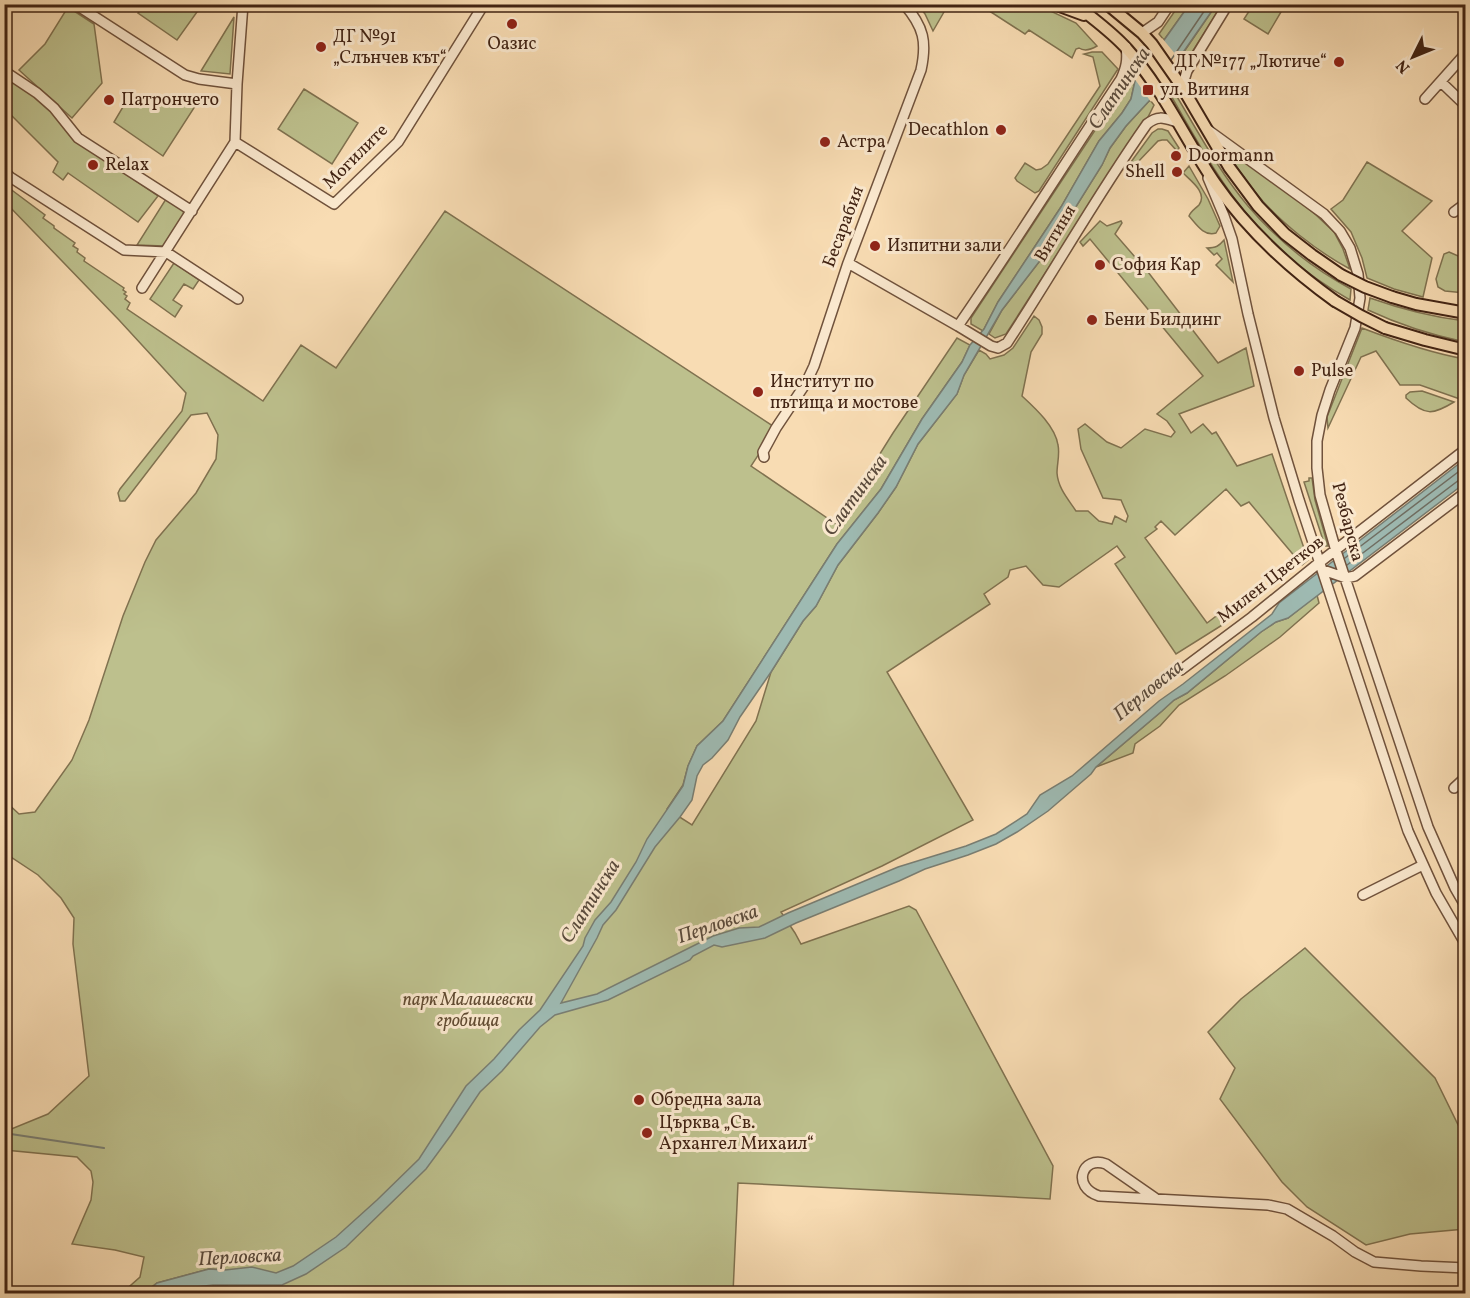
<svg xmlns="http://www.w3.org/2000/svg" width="1470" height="1298" font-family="Vollkorn,serif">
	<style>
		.green { fill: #bdc08d; stroke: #807250; stroke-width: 1.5 }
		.water { fill: #9ebab2; stroke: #797e73; stroke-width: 1.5 }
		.pier { fill: #f8dcb3 }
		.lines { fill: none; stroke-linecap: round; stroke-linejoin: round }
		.shore { stroke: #706f63; stroke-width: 1.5 }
		.stream { stroke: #797e73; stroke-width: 2 }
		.minor-casing { stroke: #70523c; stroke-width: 12 }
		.major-casing { stroke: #422414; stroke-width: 14 }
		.minor { stroke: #fae8ce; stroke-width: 9 }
		.major { stroke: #f8dcb3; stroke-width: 10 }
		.major-bridge-casing { stroke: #422414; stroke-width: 14; stroke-linecap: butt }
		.major-bridge { stroke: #f8dcb3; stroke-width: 10 }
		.poi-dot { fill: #8f2418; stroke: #fae8ce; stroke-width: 2 }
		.labels { text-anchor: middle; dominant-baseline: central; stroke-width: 6; stroke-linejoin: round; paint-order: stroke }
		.poi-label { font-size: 18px; fill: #422414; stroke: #fae8ce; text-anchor: start }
		.street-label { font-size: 18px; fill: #422414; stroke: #fae8ce }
		.park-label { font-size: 18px; font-style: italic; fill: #614b32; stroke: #fae8ce }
		.water-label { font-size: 20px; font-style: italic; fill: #594a3c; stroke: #fae8ce }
	</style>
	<rect width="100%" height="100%" fill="#f8dcb3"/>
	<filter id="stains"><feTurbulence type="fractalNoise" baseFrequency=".00333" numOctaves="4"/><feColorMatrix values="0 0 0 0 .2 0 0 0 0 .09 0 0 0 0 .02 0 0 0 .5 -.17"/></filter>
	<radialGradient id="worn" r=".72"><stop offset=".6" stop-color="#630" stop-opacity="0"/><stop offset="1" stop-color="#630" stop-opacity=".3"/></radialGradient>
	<path class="green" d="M144 5V4L202 5 177 40 138 13Z
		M918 5H948L933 31 925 14Z
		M980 5H1038L1076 23 1097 46C1092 49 1085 52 1079 48L1076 49 1072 58 1029 30 1025 34Z
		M1179 5H1189L1164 40 1159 34Z
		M1216 5H1222L1184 65 1179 59Z
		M1253 5H1270L1281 12 1268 34 1244 19Z
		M68 7 94 24 102 83 72 118 19 70 45 44Z
		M234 17 230 74 201 71Z
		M1092 52H1102L1118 69 1039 191 1035 193 1017 181 1015 178 1025 163 1036 170 1041 169 1048 164 1100 86 1093 57 1084 54Z
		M1130 74 1135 81 1131 99 1122 113 1099 141 1061 207 998 302 984 329 983 331 971 324V318L1113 103Z
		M11 79 44 103 75 140 158 196 138 222 68 173 63 180 53 172 58 162 5 109 4 89Z
		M1170 85C1195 126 1217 169 1248 206 1277 240 1312 268 1351 289L1350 300C1313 279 1279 252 1251 219 1217 180 1193 133 1167 89Z
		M304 89 358 123 332 164 278 129Z
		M130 95 201 97 163 156 114 122Z
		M1150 100 1154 105 1148 117 1124 150 1006 334 995 338 989 334 1002 310 1052 245 1102 165 1110 148 1126 126Z
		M1158 129H1162L1168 131 1179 148 1177 151 1167 140H1162L1158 141 1137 163 1134 165 1131 162 1152 133Z
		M1223 146 1291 195 1316 215 1334 232 1343 249 1350 269C1318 252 1278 221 1255 192 1244 178 1233 162 1223 146Z
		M1367 162 1432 201 1402 231 1432 258 1423 297 1394 289 1367 278 1362 258 1351 232 1331 209 1343 200Z
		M1189 166 1208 199 1220 226 1216 233C1204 237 1196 224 1189 216 1191 211 1195 209 1199 205 1208 193 1191 181 1183 173Z
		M5 185 45 215 43 218 54 226V228L75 243 73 246 78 249 77 252 85 258 84 261 124 288 123 290 126 292 124 294 127 296 125 299 130 303 127 309 263 401 301 345 336 368 445 211 776 428 751 466 836 524 893 433 957 338 970 345 962 362 922 419 881 489 837 544 723 721 697 746 688 766 683 785 667 809 692 825 756 721 771 672 803 621 816 606 838 565 878 513 896 487 918 444 957 394 964 375 979 350 986 354 990 359 1004 355 1013 348 1034 316 1039 320 1042 327V334L1031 352 1022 396C1035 408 1055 426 1058 445 1060 454 1057 464 1057 473 1058 488 1068 499 1076 511H1088L1099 521 1112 524 1115 516 1126 522 1128 516 1121 500 1103 498 1081 449 1078 429 1085 424 1107 442 1121 448 1145 429 1171 437 1175 432 1167 421 1157 414 1203 376 1090 239 1083 246 1080 242 1100 221 1107 226 1121 221 1122 223 1115 234 1148 272 1218 363 1246 348 1254 386 1179 414 1191 433 1203 424 1212 434 1216 432 1237 466 1272 454 1308 560 1302 565 1249 502 1241 506 1226 489 1175 535 1161 521 1155 527 1157 529 1145 538 1207 623 1219 614 1227 622 1176 654 1115 564 1125 557 1117 546 1059 587 1043 585 1026 566 1010 570 1008 577 984 594 990 604 887 672 973 820 882 866 781 912 795 933 801 944 909 906 916 910 1053 1166 1050 1199 738 1183 733 1293 214 1294 213 1285H227L225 1270 209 1269 157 1283 144 1293H122L140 1277 144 1257 115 1250 72 1244 91 1200 93 1182 91 1171 77 1157 5 1150V1129L9 1130 48 1114 89 1076 73 944 74 918 61 898 38 875 5 853 4 800 19 814 35 812 72 760 89 720 123 616 145 562 156 540 196 493 216 459 218 435 207 413 191 415 125 501H120L118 493 120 489 182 411 186 393 119 320 5 202Z
		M166 199 183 210 184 215 164 246 137 245Z
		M1224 240 1233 282 1216 265 1222 259 1217 253 1214 255 1207 248C1216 248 1219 246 1224 240Z
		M1449 252 1465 259V293L1445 291 1438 287 1436 279 1444 254Z
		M174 263 199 280 193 289 184 284 173 300 182 306 175 317 150 299Z
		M1370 298C1401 309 1432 317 1465 321V342C1431 335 1400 325 1368 310Z
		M1362 328C1396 341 1430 353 1465 359V399L1457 398 1420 385H1400L1376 351 1361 357 1328 428 1327 417Z
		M1422 391 1454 402C1433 415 1425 416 1406 398V395L1410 392Z
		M1309 478H1312L1315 500 1328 546H1325L1304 482 1309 481Z
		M1317 595 1319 603 1280 637 1225 676 1179 705 1160 726 1135 744 1133 753 1096 767 1162 711 1174 700 1187 693 1261 632 1276 622 1288 618Z
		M1305 948 1435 1078 1465 1139V1229L1410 1234 1366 1245 1307 1207 1282 1182 1220 1099 1235 1068 1208 1032 1241 999Z"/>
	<path class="water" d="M1189 5H1216L1150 100 1126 126 1110 148 1102 165 1052 245 1002 310 964 375 957 394 918 444 896 487 878 513 838 565 816 606 803 621 771 672 740 717 728 740 712 758 703 765 697 776 692 800 680 817 655 847 616 910 603 925 597 938 561 1003 597 994 713 936 739 928 759 927 788 913 898 867 966 846 996 834 1027 814 1040 795 1072 776 1159 701 1183 684 1272 614 1279 603 1465 459V483L1288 618 1276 622 1261 632 1187 693 1174 700 1162 711 1096 767 1091 774 1048 811 1017 832 996 844 968 855 925 869 899 881 796 923 765 938 722 947 714 945 693 956 690 960 608 1000 555 1015 540 1027 502 1071 480 1092 451 1135 426 1169 346 1247 306 1274 282 1285H213L179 1289 169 1293 144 1294 157 1283 209 1269 225 1270 252 1267 276 1273 293 1266 336 1237 377 1200 419 1159 466 1086 494 1059 519 1030 540 1010 583 946 585 938 595 920 611 902 636 862 647 839 683 786 688 766 697 746 723 721 837 544 881 489 922 419 962 362 970 345 984 329 998 302 1061 207 1099 141 1122 113 1131 99 1135 81Z"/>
	<path class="pier" d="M1162 38 1181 61 1151 102 1134 78Z"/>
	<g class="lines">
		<path class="shore" d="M1171 60 1209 4
			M1345 558 1466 466
			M1347 565 1459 480 1466 478"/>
		<path class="stream" d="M4 1133 104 1148"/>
		<g class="minor-casing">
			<path id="minor" d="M75 4 185 75 199 79 237 84
				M1142 33 1158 22 1170 4
				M4 71 37 93 54 108 78 138 192 211
				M1441 82 1466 106
				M1182 87 1187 71 1228 4
				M1425 99 1466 53
				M1208 130 1324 214 1340 231 1350 248 1358 274 1360 298 1355 328 1330 390 1322 415 1317 441V468L1320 495 1336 551 1428 827 1455 888 1466 907
				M235 142 334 204 398 142 484 4
				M4 171 10 177 124 250 166 252 238 299
				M1208 178 1224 216 1232 239 1248 314 1274 418 1299 500 1384 758 1408 831 1436 893 1466 945
				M1454 212 1466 203
				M848 263 958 326 991 346 998 348 1007 343C1055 270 1097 195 1147 124 1158 115 1164 118 1177 122
				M142 288 235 142 237 84 243 4
				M958 326C1014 245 1066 161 1121 79 1126 68 1128 60 1126 47
				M764 457 763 452 776 428 806 383 814 366 848 263 921 70C927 42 924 27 904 4
				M1323 570 1346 578 1355 576 1466 492
				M1181 670 1252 617 1320 562 1466 449
				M1454 788 1466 777
				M1363 895 1423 865
				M1155 1198 1106 1164C1082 1155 1071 1187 1099 1196L1268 1205 1287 1209 1333 1236 1355 1252 1374 1262 1421 1266 1466 1268"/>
		</g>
		<g class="major-casing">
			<path id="major" d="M1054 4 1084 15
				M1075 4C1093 19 1112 32 1127 49 1163 89 1185 139 1215 183 1247 229 1289 268 1335 301
				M1107 4 1142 33 1152 44 1182 87 1229 167 1258 206 1285 234 1312 255 1341 275
				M1392 297 1416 304 1466 313
				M1385 328 1425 340 1466 350"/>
		</g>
		<use href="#minor" class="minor"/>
		<use href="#major" class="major"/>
		<g class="major-bridge-casing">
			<path id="major-bridge" d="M1341 275 1365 287 1392 297
				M1335 301 1361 316 1385 328"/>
		</g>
		<use href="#major-bridge" class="major-bridge"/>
	</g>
	<g class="poi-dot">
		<circle cx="512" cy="24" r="6"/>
		<circle cx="321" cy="47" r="6"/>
		<circle cx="1339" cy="62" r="6"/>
		<rect x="1142" y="84" width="12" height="12" rx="3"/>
		<circle cx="109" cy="100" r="6"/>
		<circle cx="1001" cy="130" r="6"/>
		<circle cx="825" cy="142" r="6"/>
		<circle cx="1176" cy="156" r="6"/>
		<circle cx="93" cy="165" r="6"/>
		<circle cx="1177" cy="172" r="6"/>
		<circle cx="875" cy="246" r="6"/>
		<circle cx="1100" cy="265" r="6"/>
		<circle cx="1092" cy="320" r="6"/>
		<circle cx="1299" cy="371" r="6"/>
		<circle cx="758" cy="392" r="6"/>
		<circle cx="639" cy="1100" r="6"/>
		<circle cx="647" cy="1133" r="6"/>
	</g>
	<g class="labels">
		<g class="poi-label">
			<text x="333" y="37">ДГ №91<tspan x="333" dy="21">„Слънчев кът“</tspan></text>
			<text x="512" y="44" text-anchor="middle">Оазис</text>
			<text x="1327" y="62" text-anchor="end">ДГ №177 „Лютиче“</text>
			<text x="1160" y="90">ул. Витиня</text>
			<text x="121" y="100">Патрончето</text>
			<text x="989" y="130" text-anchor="end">Decathlon</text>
			<text x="837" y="142">Астра</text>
			<text x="1188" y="156">Doormann</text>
			<text x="105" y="165">Relax</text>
			<text x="1165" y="172" text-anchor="end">Shell</text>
			<text x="887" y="246">Изпитни зали</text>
			<text x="1112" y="265">София Кар</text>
			<text x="1104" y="320">Бени Билдинг</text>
			<text x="1311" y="371">Pulse</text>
			<text x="770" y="382">Институт по<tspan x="770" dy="21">пътища и мостове</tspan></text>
			<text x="651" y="1100">Обредна зала</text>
			<text x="659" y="1123">Църква „Св.<tspan x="659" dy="21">Архангел Михаил“</tspan></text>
		</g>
		<g class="street-label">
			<text transform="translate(356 157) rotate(-45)">Могилите</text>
			<text transform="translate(844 227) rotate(-69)">Бесарабия</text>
			<text transform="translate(1056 234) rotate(-59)">Витиня</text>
			<text transform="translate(1347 522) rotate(75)">Резбарска</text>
			<text transform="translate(1271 580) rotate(-38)">Милен Цветков</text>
		</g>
		<g class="park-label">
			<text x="468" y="1000">парк Малашевски<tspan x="468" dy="21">гробища</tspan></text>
		</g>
		<g class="water-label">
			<text transform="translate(1120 89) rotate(-56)">Слатинска</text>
			<text transform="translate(856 496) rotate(-54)">Слатинска</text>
			<text transform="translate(1149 691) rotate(-39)">Перловска</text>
			<text transform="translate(591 902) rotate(-58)">Слатинска</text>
			<text transform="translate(718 925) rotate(-19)">Перловска</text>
			<text transform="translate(240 1258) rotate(-3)">Перловска</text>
		</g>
	</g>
	<rect width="1470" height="1298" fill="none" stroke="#f8dcb3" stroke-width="24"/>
	<rect x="6" y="6" width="1458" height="1286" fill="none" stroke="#422414" stroke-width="3"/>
	<rect x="12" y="12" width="1446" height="1274" fill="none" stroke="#422414" stroke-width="1.5"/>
	<g transform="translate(1413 57) rotate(227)" stroke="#fae8ce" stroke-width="4.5" paint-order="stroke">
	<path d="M0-4.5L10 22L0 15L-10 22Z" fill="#422414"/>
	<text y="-9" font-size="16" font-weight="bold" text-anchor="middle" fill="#422414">N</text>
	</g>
	<rect width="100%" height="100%" filter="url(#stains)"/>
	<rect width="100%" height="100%" fill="url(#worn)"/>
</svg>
